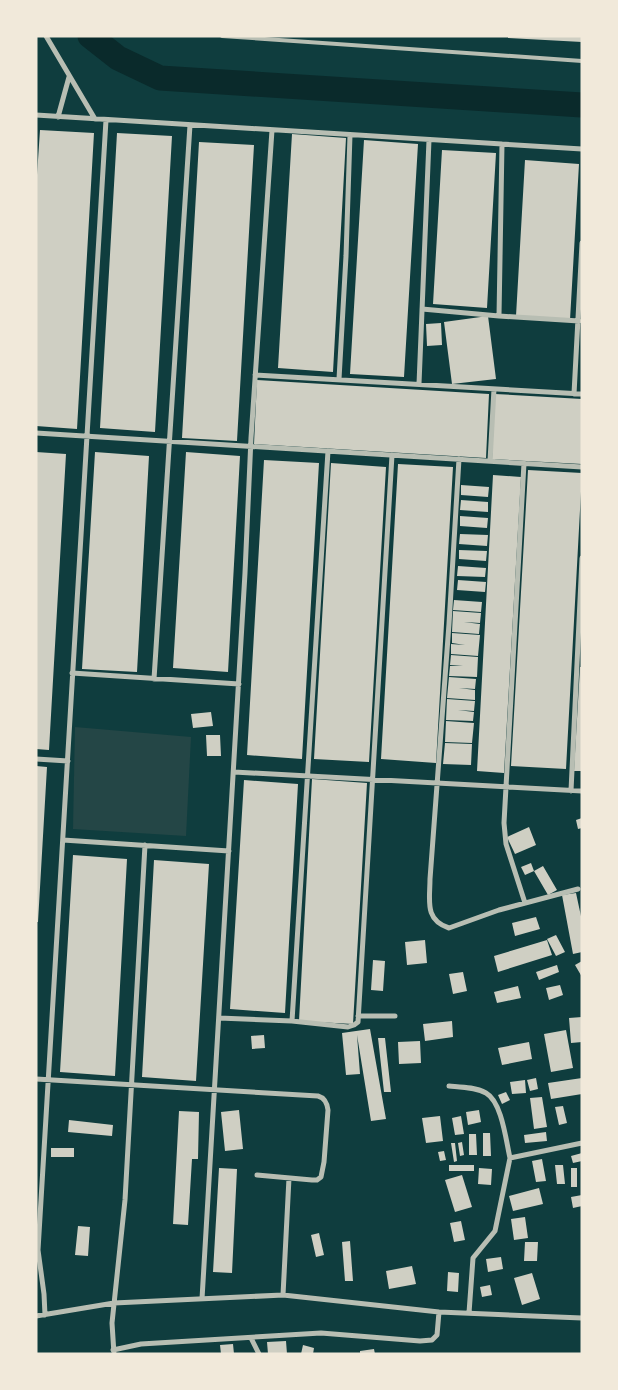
<svg xmlns="http://www.w3.org/2000/svg" width="618" height="1390" font-family="Mulish,sans-serif">
	<style>
		.green { fill: #244646 }
		.lines { fill: none; stroke-linecap: round; stroke-linejoin: round }
		.river { stroke: #0a2a2b; stroke-width: 25 }
		.building { fill: #cfcfc3 }
		.service { stroke: #b8beb3; stroke-width: 4 }
		.minor { stroke: #b8beb3; stroke-width: 5 }
	</style>
	<rect width="100%" height="100%" fill="#0f3d3e"/>
	<path class="green" d="M75 727 191 737 186 836 73 829Z"/>
	<g class="lines">
		<path class="river" d="M90 36 118 58 160 78 582 105"/>
	</g>
	<path class="building" d="M508 36H582V42L508 38Z
		M40 130 94 133 77 429 36 426V190Z
		M117 133 172 136 155 432 100 428Z
		M292 134 346 138 333 372 278 368Z
		M364 140 418 144 404 377 350 374Z
		M199 142 254 145 237 441 182 438Z
		M442 150 496 153 487 308 433 304Z
		M525 160 579 164 570 320 516 316Z
		M488 316 496 379 452 384 444 322Z
		M441 323 442 345 427 346 426 324Z
		M257 380 489 394 486 458 254 444Z
		M495 394 582 399V464L492 459Z
		M36 452 66 454 49 750 36 749Z
		M95 452 149 456 137 672 82 669Z
		M186 452 240 456 228 672 173 668Z
		M264 460 319 463 302 759 247 755Z
		M331 463 386 467 369 762 314 759Z
		M398 464 453 467 436 763 381 759Z
		M528 470 582 473 566 769 511 766Z
		M493 475 521 477 504 773 477 771Z
		M461 485 489 487 488 497 461 495Z
		M461 500 488 502V512L460 510Z
		M460 516 488 518 487 528 460 526Z
		M460 534 488 535 487 546 459 544Z
		M459 550 487 551 486 561 459 559Z
		M458 566 486 568 485 577 457 576Z
		M458 580 486 582 485 592 457 590Z
		M454 600 482 602 481 612 453 610Z
		M453 611 481 613 480 623 464 622 480 624 479 634 452 632Z
		M452 633 480 635 478 656 451 654V644L465 645 452 643Z
		M451 655 478 657 477 677 449 676 450 666H463L450 665Z
		M580 667H582V771H574Z
		M449 677 476 679 475 689 459 688 475 690V700L447 698Z
		M447 699 475 701 474 711 458 710 474 712 473 721 446 720Z
		M211 712 213 726 193 728 191 714Z
		M446 721 474 723 472 743 445 742Z
		M206 735H220L221 756H207Z
		M445 743 472 744 471 765 443 764Z
		M36 766 47 767 38 922H36Z
		M312 779 367 783 353 1024 299 1021Z
		M244 780 298 784 285 1013 230 1009Z
		M582 818V828L578 829 576 820Z
		M529 827 536 845 515 854 507 837Z
		M73 855 127 859 115 1076 60 1072Z
		M154 860 209 864 196 1081 142 1077Z
		M531 863 534 871 525 875 521 867Z
		M543 866 557 890 548 895 534 871Z
		M576 893 582 921V952L573 954 562 895Z
		M536 917 540 929 515 936 512 923Z
		M556 935 565 952 556 956 547 939Z
		M425 940 427 963 407 965 405 942Z
		M547 940 552 955 498 972 494 956Z
		M373 960 385 961 383 991 371 990Z
		M582 961V977L575 965Z
		M557 965 559 972 539 980 536 972Z
		M463 972 467 991 453 994 449 974Z
		M560 985 563 995 549 1000 546 988Z
		M518 986 521 998 497 1003 494 992Z
		M582 1017V1042L571 1043 569 1018Z
		M452 1021 453 1037 425 1041 423 1024Z
		M370 1029 386 1119 371 1121 357 1035 360 1074 346 1075 342 1033Z
		M566 1030 573 1068 551 1072 544 1034Z
		M264 1035 265 1048 252 1049 251 1036Z
		M378 1038H385L391 1092H384Z
		M420 1041 421 1063 399 1064 398 1042Z
		M529 1042 532 1059 502 1065 498 1048Z
		M536 1078 538 1089 530 1091 527 1080Z
		M582 1078V1094L551 1099 548 1083Z
		M525 1080 526 1093 512 1094 510 1082Z
		M506 1092 510 1100 502 1104 498 1095Z
		M542 1097 547 1127 534 1129 530 1098Z
		M563 1106 567 1123 559 1125 555 1107Z
		M239 1110 243 1149 225 1151 221 1112Z
		M479 1110 481 1122 468 1125 466 1112Z
		M179 1111 199 1112 198 1159H192L188 1225 173 1224Z
		M440 1116 443 1141 426 1143 422 1118Z
		M461 1116 464 1134 455 1135 452 1118Z
		M69 1120 113 1125 112 1136 68 1132Z
		M546 1132 547 1141 525 1143 524 1135Z
		M483 1133H490L491 1156H483Z
		M469 1134H476L477 1155H469Z
		M462 1142 464 1155 460 1156 458 1143Z
		M451 1143H455L457 1161 454 1162Z
		M51 1148H74V1157H51Z
		M444 1151 446 1160 440 1161 438 1152Z
		M582 1153V1161L573 1163 571 1156Z
		M542 1159 546 1181 536 1182 532 1161Z
		M449 1165H474V1171H449Z
		M555 1165H563L565 1184H557Z
		M219 1168 237 1169 232 1273 213 1272Z
		M479 1168 492 1169 491 1185 478 1184Z
		M571 1168H577V1187H571Z
		M462 1175 472 1207 455 1212 445 1180Z
		M539 1188 543 1204 513 1211 509 1196Z
		M582 1195V1206L573 1208 571 1197Z
		M525 1217 528 1238 514 1240 511 1219Z
		M461 1221 465 1240 454 1242 450 1223Z
		M78 1226 90 1227 88 1256 75 1255Z
		M319 1233 324 1255 316 1257 311 1235Z
		M350 1241 353 1281H345L342 1242Z
		M525 1242H538L537 1261H524Z
		M501 1257 503 1269 488 1272 486 1259Z
		M412 1266 416 1284 389 1289 386 1271Z
		M448 1272 459 1273 458 1292 447 1291Z
		M532 1273 540 1299 522 1305 514 1278Z
		M490 1285 492 1295 482 1297 480 1287Z
		M286 1341 287 1354H268L267 1342Z
		M233 1344 234 1354H221L220 1345Z
		M303 1345 314 1348 313 1354H301Z
		M374 1349 375 1354H360V1351Z"/>
	<g class="lines">
		<path class="service" d="M222 36 582 61"/>
		<path class="minor" d="M46 36 95 119
			M36 115 582 149
			M58 117 69 77
			M422 309 499 316 579 321
			M499 316 502 144
			M255 375 582 394
			M339 379 346 256 350 135
			M419 384 429 140
			M574 394 582 243
			M36 433 582 467
			M459 459 449 624 430 879C430 900 424 920 449 928L499 910 578 889
			M490 461 494 389
			M524 463 504 823 506 844 525 903
			M72 673 239 684
			M154 679 190 125
			M36 759 68 761
			M234 772 582 791
			M571 791 582 558
			M63 840 229 851
			M358 1016H395
			M219 1018 292 1021 348 1027 354 1025 358 1022 392 455
			M292 1021 328 451
			M36 1079 318 1096C325 1098 327 1103 328 1110L324 1162 321 1177 317 1180H312L257 1175
			M449 1086C461 1087 475 1087 486 1093 502 1102 506 1141 510 1158
			M283 1295 289 1178
			M202 1299 245 573 251 438 272 130
			M469 1313 473 1258 495 1231 510 1158 582 1143
			M45 1315 44 1294 38 1250 106 120
			M36 1316 114 1303 283 1295 439 1312 582 1318
			M251 1338 259 1354
			M113 1350 141 1344 321 1333 420 1341 432 1340 437 1335 439 1312
			M114 1354 112 1323 125 1200 145 845"/>
	</g>
	<rect width="618" height="1390" fill="none" stroke="#f1e9da" stroke-width="75"/>
</svg>
